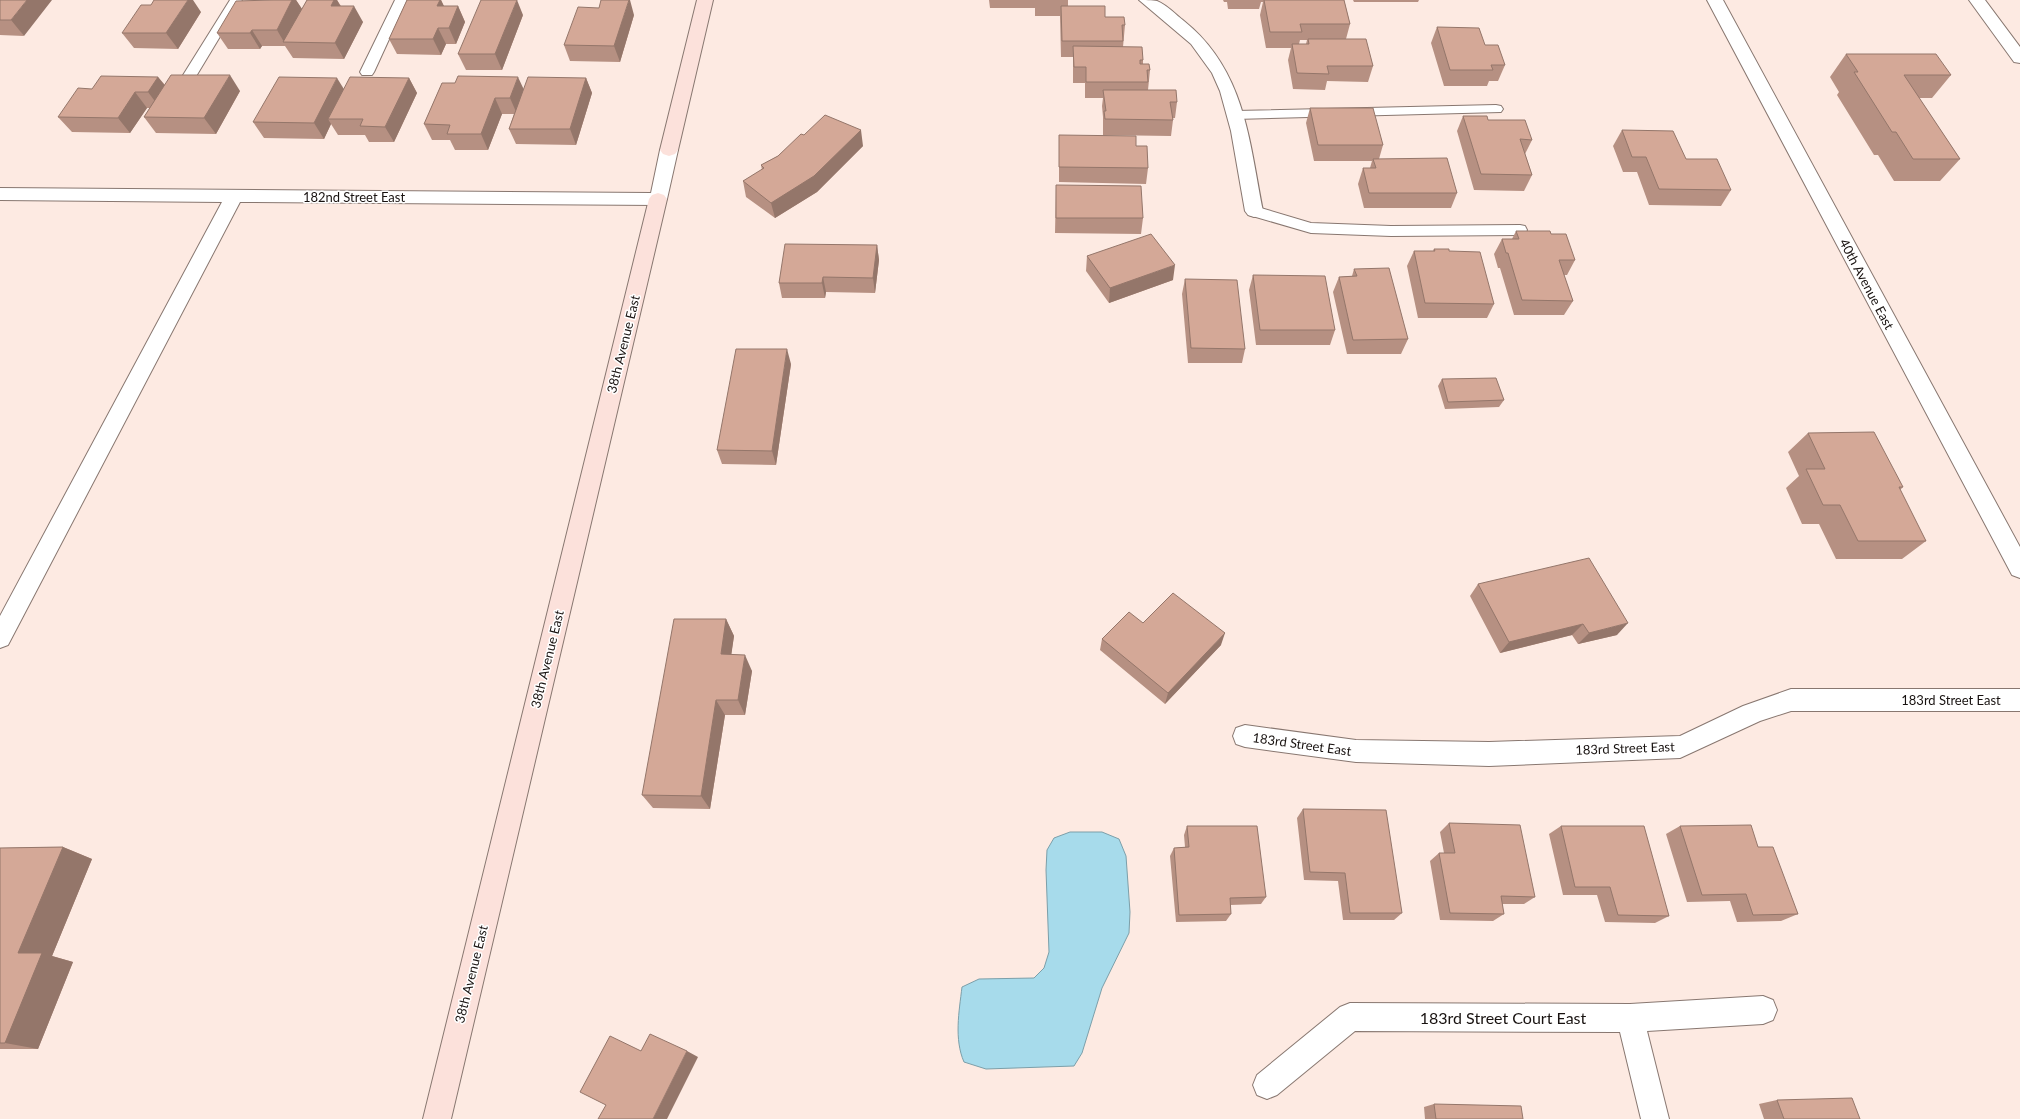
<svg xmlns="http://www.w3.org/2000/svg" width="2020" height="1119" font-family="Lato,sans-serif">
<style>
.water{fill:#a7dbeb;stroke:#7c9fa9}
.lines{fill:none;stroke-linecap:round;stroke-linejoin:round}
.lane-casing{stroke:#887770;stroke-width:2}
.street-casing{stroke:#887770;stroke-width:2}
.secondary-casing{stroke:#887770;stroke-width:2}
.lane{fill:#fff;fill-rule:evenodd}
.street{fill:#fff;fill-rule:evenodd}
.secondary{fill:#fce1db;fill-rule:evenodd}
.wall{fill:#b69082;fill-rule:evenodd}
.shaded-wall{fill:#94766a}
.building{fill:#d4a897;stroke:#94766a}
.labels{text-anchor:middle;stroke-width:3;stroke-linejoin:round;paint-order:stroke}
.street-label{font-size:13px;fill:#181210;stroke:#fff}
.near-street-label{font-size:16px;fill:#181210;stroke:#fff}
</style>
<rect width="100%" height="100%" fill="#fdeae2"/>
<path class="water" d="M1070,832h32l17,7 7,17 4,56 -1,21 -27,55 -20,65 -8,13 -88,3 -22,-7c-10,-23 -5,-50 -2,-75l17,-8 55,-1 10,-10 5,-16 -3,-82 1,-20 7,-12z"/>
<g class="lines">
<defs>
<path id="lane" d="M230,0h12l-50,83h-10l-2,-3z
M395,0h12l-33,72 -2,3h-10l-2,-3z
M1496,105l5,1 2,3 -2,3 -266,7 -5,-1 -2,-3 2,-3 5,-1z
M1254,206l57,17 80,3 129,-1 5,1 2,4 -2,4 -5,1 -129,1 -80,-3 -62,-18 -2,-4 2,-4z"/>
<path id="street" d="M1139,0c5,0 14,0 18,1 10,4 19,14 27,20 61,49 65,119 79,190l-3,4 -6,2 -6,-2 -3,-4 -14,-80 -11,-40 -8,-18 -21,-29z
M1707,0h16l297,547v31l-8,-3z
M1969,0h16l35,47v16l-6,-1z
M669,144l6,2 3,4 -11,49 -3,4 -6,2 -418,-3 -232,443 -8,3v-32l222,-414 -222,-2v-12l651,5 9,-43 3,-4z
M1791,689h229v22h-229l-31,10 -80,37 -191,8 -133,-4 -111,-15 -9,-3 -3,-8 3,-8 9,-3 111,15 133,2 191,-6 63,-30z
M1763,996l10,4 4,10 -4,10 -10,4 -116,7 22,88h-28l-21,-87 -265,-1 -78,64 -10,4 -10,-4 -4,-10 4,-10 83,-68 10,-4 280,1z"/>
<path id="secondary" d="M697,0h16l-35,150 -3,4 -6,2 -6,-2 -3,-4z
M658,193l6,2 3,4 -216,920h-28l226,-920 3,-4z"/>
</defs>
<use href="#lane" class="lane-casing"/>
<use href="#street" class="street-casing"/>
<use href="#secondary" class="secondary-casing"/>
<use href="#lane" class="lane"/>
<use href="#street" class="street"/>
<use href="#secondary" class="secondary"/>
</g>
<path class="wall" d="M0,0l24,36 -24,-1z
M273,0h23l6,9 5,-9h30l4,6 22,16 -19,37 -51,-1 -8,-12h-23l-2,3h-32l-11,-16z
M407,0h34l3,6h14l7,16 -9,22h-10l-5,11 -44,-1 -8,-15z
M989,0h79v6l37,11 20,8 -2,22 20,13v4l7,6 -2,20 29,12 -2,16h-2v2l-2,16 -68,-1v-18l-1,-11 1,-8h-18v-15h-12v-26h-12l-1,-41h-25v-8h-45z
M1223,0h121l6,24 -4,15 27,27 -5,16 -41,-1 -2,9 -32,-1 -5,-29 3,-12h-25l-6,-33 3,-13h-2l-2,7h-31l-1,-7h-3zM1300,40h7l-1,4h-7z
M1353,0h66l-1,2h-64z
M201,12l-23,37 -44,-1 -12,-15z
M523,15l-21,55h-36l-8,-16z
M634,15l-14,47 -50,-1 -6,-16z
M1437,27l68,38 -7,16h-9l-2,5h-43l-13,-43z
M1846,54l105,21 -19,23h-13l41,61 -20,22h-46l-16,-26h-4l-37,-60 2,-3 -9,-15z
M158,77l7,8 75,6 -24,43 -60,-1 -12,-16 6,-9h-3l-17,25 -58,-1 -14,-15 34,-28z
M409,78l8,15 -23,49h-25l-4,-7h-27l-7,-11 -7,15 -60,-1 -11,-16 91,-33z
M586,78l6,15 -16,52 -60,-1 -7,-15 5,-15h-12l-14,36h-33l-5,-10h-18l-8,-16 18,-41 81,7z
M1310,108l73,37 -4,14 78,34 -6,15h-87l-6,-24 5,-16h7l2,-7h-58l-8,-38z
M1463,116l25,4 44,20 -7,14 7,21 -8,16 -50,-1 -17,-59z
M1622,130l64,29 45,31 -10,16 -72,-1 -12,-33h-14l-10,-26z
M804,135l59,11 -46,46 -42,26 -29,-21 -3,-16 19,-11 -1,-5 17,-9z
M1059,135l89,33 -2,16 -87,-2z
M1056,185l87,33 -2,16 -86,-1z
M1516,231l35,3 24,26 -8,15h-3l9,26 -9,14h-50l-14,-47h-2l-4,-14 8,-15h10z
M877,245l2,15 -4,33 -49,-1 -1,6h-43l-3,-15z
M1434,249l60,55 -7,14h-69l-11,-52 7,-15h19z
M1087,256l86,24 -64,23 -23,-32z
M1354,269l54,70 -7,15h-54l-14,-62 6,-15 13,-1z
M1253,275l82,55 -5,15h-74l-7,-55z
M1185,279l60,70 -3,14h-54l-6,-69z
M791,364l-15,101 -54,-1 -5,-14z
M1442,379l62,21 -5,7 -54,2 -7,-23z
M1808,433l95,54 -3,3 26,51 -24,18h-66l-17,-35h-17l-16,-36 13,-12 -11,-24z
M1478,584l139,51 -39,9 -6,-9 -72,18 -30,-57z
M726,619l8,17 -3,19 21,16 -7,44h-20l-15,94 -57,-1 -11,-13z
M1143,623l78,22 -56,59 -65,-54 2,-11z
M1303,809l99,104 -8,7h-51l-5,-39 -34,-1 -7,-62z
M1449,823l86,74 -11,7h-22l2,10 -11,7 -53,-1 -10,-59 9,-8h5l-4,-21z
M1187,826l79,71 -5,7 -31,1 1,9 -5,7 -50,1 -6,-66 4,-8 11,-1 -1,-12z
M1561,826l108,90 -14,7 -50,-1 -8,-27h-34l-14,-61z
M1680,826l78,21 40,67 -17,7 -44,1 -7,-21 -43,1 -21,-68z
M63,847l29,12 -40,97 21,6 -35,87h-38v-201z
M1777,1100l83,19h-96l-5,-15z
M1434,1104l89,15h-98l-1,-12z"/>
<path class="shaded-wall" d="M27,0h25l-28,36 -13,-16z
M188,0h5l8,12 -23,37 -12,-16z
M292,0h4l8,12 -20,30 -7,-12z
M334,0h3l7,13 -13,-7z
M440,0h1l7,15 -11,-9z
M517,0l6,15 -21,55 -7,-16z
M629,0h1l4,15 -14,47 -6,-16z
M354,6l9,16 -19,37 -9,-16z
M458,6l7,16 -9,22 -7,-16z
M438,28l8,16 -5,11 -8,-16z
M252,30l10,16 -2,3 -10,-16z
M230,75l10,16 -24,43 -12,-16z
M158,77l12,15 -10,16 -12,-16z
M518,77l7,15 -8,22 -7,-16z
M337,78l10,16 -19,25 3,5 -7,15 -10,-16z
M409,78l8,15 -23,49 -9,-15z
M586,78l6,15 -16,52 -6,-16z
M135,92l12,16 -17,25 -12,-15z
M495,98l7,16 -14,36 -7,-16z
M861,130l2,16 -46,46 -42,26 -4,-15z
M877,245l2,15 -4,33 -2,-15z
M1175,265l-2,15 -64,23 1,-15z
M823,277l3,15 -1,6 -3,-15z
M787,349l4,15 -15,101 -4,-14z
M726,619l8,17 -5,35 -8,-17z
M1628,623l-11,12 -39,9 11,-11z
M1583,624l-11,11 -72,18 9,-11z
M1225,633l-4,12 -56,59 3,-11z
M745,655l7,16 -7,44 -7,-15z
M716,700l9,15 -15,94 -9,-13z
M63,847l29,12 -40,97 21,6 -35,87 -33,-6 13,-90z
M687,1051l11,6 -31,62h-14z"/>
<path class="building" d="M0,0h27l-16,20h-11z
M154,0h34l-22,33h-44l19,-28h10z
M273,0h19l-15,30h-25l-2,3h-33l19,-32z
M307,0h27l-3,6h23l-19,37 -52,-1z
M407,0h33l-3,6h21l-9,22h-11l-5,11h-44z
M481,0h36l-22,54h-37z
M601,0h28l-15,46 -50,-1 14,-38 21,1z
M1264,0h80l6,24h-50l2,8h-32z
M1061,6h44v11h19l1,8h-3l1,16h-61z
M1437,27l42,1 6,17h13l7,20h-14l2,5h-43z
M1308,39h58l7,27h-46l2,8 -32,-1 -5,-29h17z
M1073,46l69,1 1,13h-3v4h9l1,6h-3l1,12h-62v-15h-12z
M1846,54h90l15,21h-47l56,84h-47l-17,-27h-4l-38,-60h4z
M171,75h59l-26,43 -60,-1z
M101,76l57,1 -10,15h-13l-17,26 -60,-1 20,-29 14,1z
M458,76l60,1 -8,21h-15l-14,36h-34l3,-9 -26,-1 18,-41h13z
M279,77l58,1 -23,45 -61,-1z
M350,77l59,1 -24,49 -25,-1 3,-7h-35z
M528,77l58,1 -16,51h-61z
M1103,90h73l1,12h-7l3,18 -68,-1 -1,-8h2z
M1310,108h63l10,37h-65z
M825,115l36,15 -47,46 -43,27 -28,-22 21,-13 -3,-3 17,-9 23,-22 3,1z
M1463,116h24l1,4h37l7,20 -12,-1 12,36 -51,-1z
M1622,130l51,1 13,28h31l14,31 -72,-1 -13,-32h-14z
M1059,135l77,1v10h11l1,22 -89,-1z
M1447,158l10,35h-88l-6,-25h13l-3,-9z
M1056,185l85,1 2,32h-87z
M1516,231h34l1,3h15l9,26h-16l14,41 -51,-1 -14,-47h-2l-4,-14h17z
M1151,234l24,31 -65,23 -23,-32z
M785,244l92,1 -4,33 -50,-1 -1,6h-43z
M1434,249h15v2l31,1 14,52 -69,-1 -11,-52h21z
M1389,268l19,71 -55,1 -14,-63 18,-1 -3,-7z
M1253,275l72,1 10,54h-75z
M1185,279l52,1 8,69 -54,-1z
M736,349h51l-15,102 -55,-1z
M1496,378l8,22 -56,2 -6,-23z
M1874,432l29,55h-4l27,54h-68l-18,-36h-17l-17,-36h19l-17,-36z
M1589,558l39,65 -39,10 -6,-9 -74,18 -31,-58z
M1173,593l52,40 -57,60 -66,-54 27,-27 14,11z
M674,619h52l-5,35 24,1 -7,45h-22l-15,96 -59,-1z
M1303,809l83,1 16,103h-52l-5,-40 -35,-1z
M1449,823l71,2 15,72 -34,-1 3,18 -54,-1 -11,-60h16z
M1751,825l7,22h15l25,67 -45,1 -7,-21 -44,1 -22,-69z
M1187,826h70l9,71 -36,1 1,16 -52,1 -5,-67 15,-1z
M1561,826h83l25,90 -51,-1 -8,-28h-35z
M63,847l-45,106h24l-37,90h-5v-195z
M650,1034l37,17 -34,68h-55l8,-14 -26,-13 30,-56 31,15z
M1852,1098l8,21h-76l-7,-19z
M1434,1104l87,2 2,13h-87z"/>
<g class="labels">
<g class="street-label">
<text x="354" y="202">182nd Street East</text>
<text transform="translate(1867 284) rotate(62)" y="5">40th Avenue East</text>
<text transform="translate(623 344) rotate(-76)" y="5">38th Avenue East</text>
<text transform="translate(547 659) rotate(-76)" y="5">38th Avenue East</text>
<text x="1951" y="705">183rd Street East</text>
<text transform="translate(1302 744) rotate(8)" y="5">183rd Street East</text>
<text transform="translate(1625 748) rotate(-2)" y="5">183rd Street East</text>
<text transform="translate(471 974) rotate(-76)" y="5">38th Avenue East</text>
</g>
<g class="near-street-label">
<text x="1503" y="1024">183rd Street Court East</text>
</g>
</g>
</svg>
